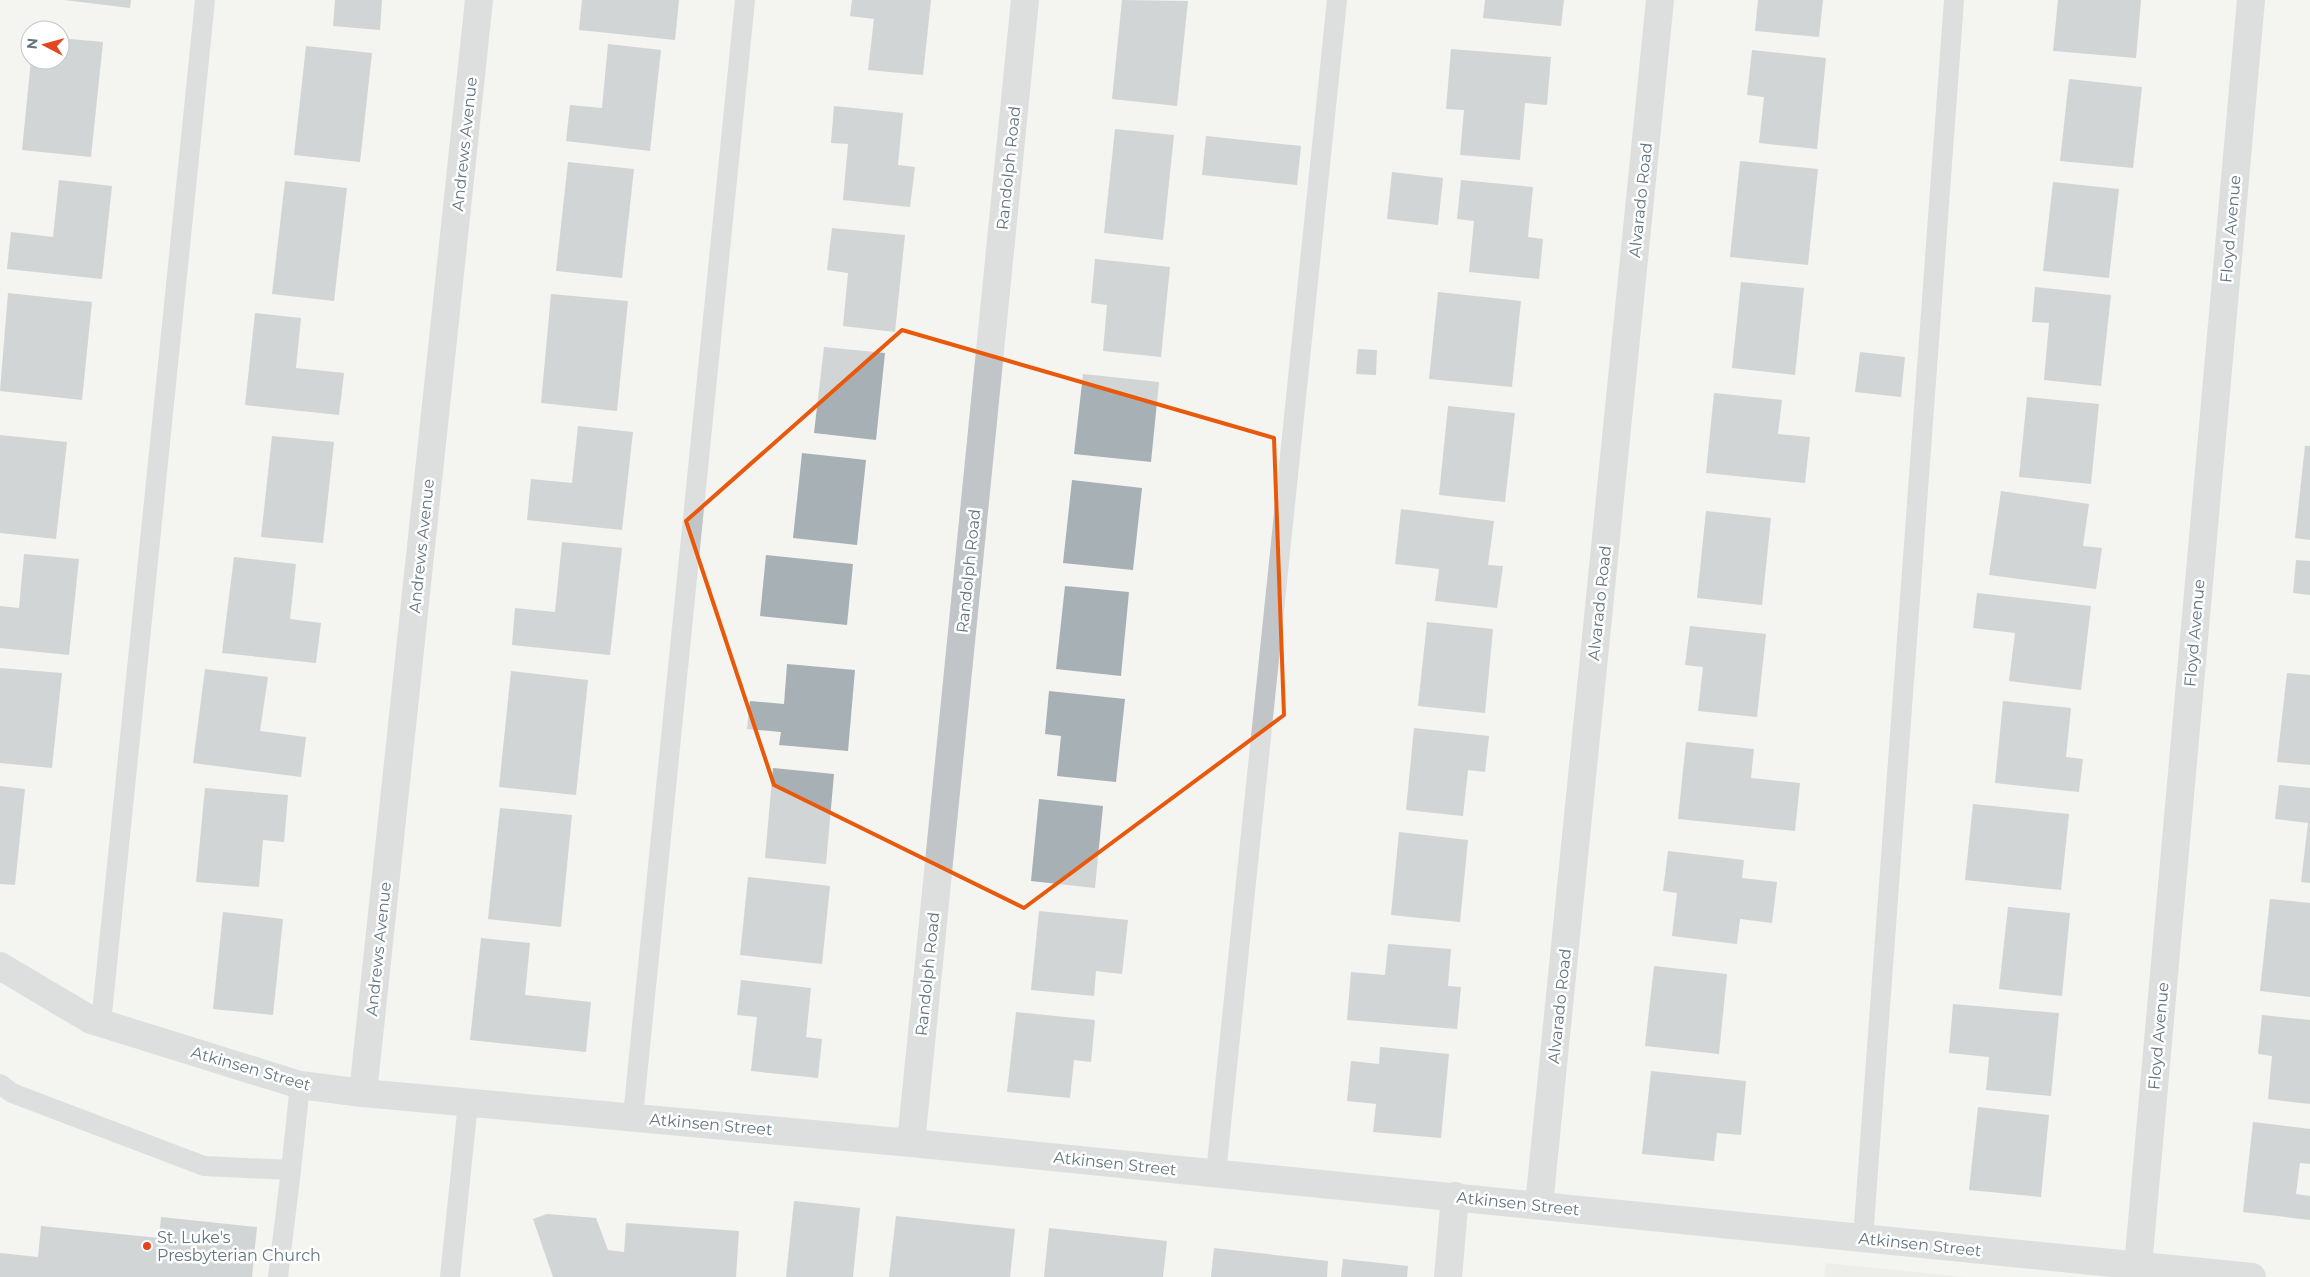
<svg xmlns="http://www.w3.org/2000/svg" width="2310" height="1277" font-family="Montserrat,sans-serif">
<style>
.built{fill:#e5e5e3}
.building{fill:#a7b0b5}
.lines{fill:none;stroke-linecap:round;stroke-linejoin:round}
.service{stroke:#c1c5c8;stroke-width:20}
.minor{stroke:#c1c5c8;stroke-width:28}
.tertiary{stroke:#c1c5c8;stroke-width:28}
.marked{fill:none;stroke:#e8590c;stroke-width:4;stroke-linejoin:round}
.poi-dot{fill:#e44620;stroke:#fff;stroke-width:2}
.labels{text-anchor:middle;stroke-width:5;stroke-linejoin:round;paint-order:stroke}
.street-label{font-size:16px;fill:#637581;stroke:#fff}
.poi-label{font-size:16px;fill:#637581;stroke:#fff;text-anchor:start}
</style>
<rect width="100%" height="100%" fill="#f4f4f0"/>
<path class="built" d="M1826,1263l140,14h-142z"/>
<path class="building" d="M64,0h67l-1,8z
M335,0h47l-2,30 -47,-4z
M582,0h97l-4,40 -96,-10z
M852,0h79l-8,75 -55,-5 6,-51 -24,-3z
M1122,0l66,1 -11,105 -65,-7z
M1485,0h79l-3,26 -78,-8z
M1758,0h65l-4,37 -64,-6z
M2058,0h83l-5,58 -83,-7z
M60,38l43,4 -12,115 -69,-7 9,-90h29z
M608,44l53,6 -11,101 -84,-10 4,-36 32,3z
M306,46l66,7 -12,109 -66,-7z
M1451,49l100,8 -4,48 -22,-2 -5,57 -60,-5 4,-45 -18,-1z
M1752,50l74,8 -9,91 -58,-6 5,-46 -17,-2z
M2069,79l73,8 -9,81 -73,-7z
M834,106l69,7 -5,52 17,2 -5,40 -67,-7 5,-56 -17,-1z
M1115,129l59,6 -11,105 -59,-7z
M1206,136l95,10 -4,39 -95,-10z
M1740,161l78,8 -10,96 -78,-8z
M568,162l66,7 -12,109 -66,-7z
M1392,172l51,6 -5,47 -51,-6z
M59,180l53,6 -10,93 -95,-10 4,-37 42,5z
M1461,180l72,7 -5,50 15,2 -4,40 -70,-7 5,-51 -17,-2z
M285,181l62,7 -13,113 -62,-7z
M2053,182l66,7 -10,89 -66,-7z
M832,228l73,7 -10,97 -52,-6 5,-53 -21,-3z
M1095,259l75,8 -9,90 -58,-6 4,-46 -16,-2z
M1741,282l63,6 -9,87 -63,-7z
M2035,287l76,8 -10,91 -57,-6 5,-57 -17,-1z
M1438,292l83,9 -9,86 -83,-8z
M8,293l84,9 -10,98 -82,-9z
M551,294l77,7 -11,110 -76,-8z
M255,313l46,5 -5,50 48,5 -5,42 -94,-10z
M824,347l61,6 -9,87 -62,-7z
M1358,349l19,1 -1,25 -20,-1z
M1860,352l45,5 -4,40 -46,-5z
M1083,374l76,8 -8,80 -77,-8z
M1714,393l68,7 -4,34 32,3 -5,46 -99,-10z
M2027,397l72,7 -8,80 -72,-7z
M1448,406l67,7 -10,89 -66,-7z
M578,426l55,6 -11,98 -95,-10 4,-41 41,4z
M0,435l67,7 -11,97 -56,-6z
M272,436l62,6 -11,101 -62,-6z
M2305,446h5v94l-15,-2z
M802,453l64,7 -9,85 -64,-7z
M1072,480l70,8 -9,82 -70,-7z
M2001,491l88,13 -6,42 19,2 -6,41 -107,-14z
M1401,509l93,12 -6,44 15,1 -6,42 -62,-7 4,-32 -44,-5z
M1706,511l65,7 -9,87 -65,-7z
M562,542l60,6 -12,107 -98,-10 3,-37 40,4z
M24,554l55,5 -10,96 -69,-7v-42l19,2z
M766,555l87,9 -6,61 -87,-9z
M234,557l62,7 -6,55 31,4 -5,40 -94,-10z
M2296,560l14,1v34l-17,-2z
M1065,586l64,6 -8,84 -65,-7z
M1977,593l114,13 -10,84 -72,-9 6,-48 -42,-5z
M1427,622l66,7 -8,84 -67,-7z
M1690,626l76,8 -9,83 -59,-6 5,-44 -18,-2z
M787,664l68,6 -7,81 -69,-6 2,-13 -34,-3 3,-28 34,3z
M0,668l62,5 -10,95 -52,-5z
M205,669l63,8 -8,54 46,6 -5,40 -108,-14z
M511,671l77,9 -12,115 -77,-8z
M2287,673l23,2v90l-33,-3z
M1049,691l76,8 -9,83 -59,-6 4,-40 -16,-2z
M2003,701l68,7 -5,49 17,2 -4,33 -84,-9z
M1414,728l75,8 -4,36 -17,-2 -5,46 -57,-6z
M1686,742l68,7 -3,29 49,5 -5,48 -117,-12z
M773,768l61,6 -8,90 -61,-6z
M2279,785l31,3v95l-9,-1 7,-59 -33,-4z
M0,786l25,3 -10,96 -15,-1z
M205,788l83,7 -4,47 -21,-2 -4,47 -63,-5z
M1039,799l64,7 -8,82 -64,-7z
M1973,804l96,10 -8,76 -96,-10z
M500,808l72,7 -11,112 -73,-8z
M1399,832l69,8 -8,82 -69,-7z
M1668,851l76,9 -2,18 35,4 -5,41 -32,-4 -3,25 -65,-8 5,-43 -14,-2z
M748,877l82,9 -8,78 -82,-9z
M2270,899l40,4v94l-50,-6z
M2008,907l62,6 -8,83 -63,-7z
M1039,911l89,9 -6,54 -26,-3 -2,25 -63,-6z
M223,912l60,7 -10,96 -60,-6z
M481,938l49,5 -5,52 66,7 -5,50 -116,-12z
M1388,944l63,5 -3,37 13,1 -4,42 -110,-9 4,-48 34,3z
M1654,966l73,8 -8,80 -74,-8z
M741,980l70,8 -5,49 16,2 -4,39 -67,-7 6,-54 -20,-2z
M1953,1004l106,9 -8,83 -65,-6 3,-33 -40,-4z
M1016,1012l79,8 -4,42 -17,-2 -4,38 -63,-6z
M2262,1015l48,5v84l-42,-5 4,-43 -14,-2z
M1380,1047l69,7 -8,84 -68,-6 3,-28 -29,-3 4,-40 28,3z
M1651,1071l95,10 -5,54 -24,-2 -3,28 -72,-7z
M1978,1107l71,8 -8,82 -72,-7z
M2253,1122l57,7v35l-10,-1 -4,31 14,2v24l-67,-8z
M794,1201l66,7 -7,69h-67z
M547,1214l49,4 12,32 16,2 2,-29 113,8 -3,46h-183l-20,-58z
M896,1216l119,13 -5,48h-121z
M161,1217l96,10 -5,50h-252v-24l38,4 3,-31 118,12z
M1049,1228l118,13 -4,36h-119z
M1214,1248l114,13 -1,16h-116z
M1343,1259l65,7 -1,11h-66z"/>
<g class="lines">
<path class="service" d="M101,1023l104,-1023
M0,1084l12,9 192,73 87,4 -13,107
M633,1116l112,-1116
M291,1170l9,-85
M1216,1173l121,-1173
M1863,1238l91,-1238
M450,1277l18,-174"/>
<path class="minor" d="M363,1093l116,-1093
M911,1143l114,-1143
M2138,1266l113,-1266
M1448,1277l7,-81"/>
<path class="tertiary" d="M0,966l91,54 209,65 63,8 548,50 1341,134
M1539,1205l121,-1205"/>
</g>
<path d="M0 0H2310V1277H0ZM902,330l372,108 10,277 -260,193 -250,-123 -88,-264z" fill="#f4f4f0" fill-opacity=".55" fill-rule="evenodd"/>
<path class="marked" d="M902,330l372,108 10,277 -260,193 -250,-123 -88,-264z"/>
<circle class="poi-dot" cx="147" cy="1246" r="5"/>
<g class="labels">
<g class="street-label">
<text transform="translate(464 144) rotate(-84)" y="6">Andrews Avenue</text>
<text transform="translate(1008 168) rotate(-84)" y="6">Randolph Road</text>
<text transform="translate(1640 200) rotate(-84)" y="6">Alvarado Road</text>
<text transform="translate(2230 229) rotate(-85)" y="6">Floyd Avenue</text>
<text transform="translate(421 546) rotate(-84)" y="6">Andrews Avenue</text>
<text transform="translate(968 571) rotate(-84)" y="6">Randolph Road</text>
<text transform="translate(1599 603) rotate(-84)" y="6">Alvarado Road</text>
<text transform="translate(2194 633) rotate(-85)" y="6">Floyd Avenue</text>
<text transform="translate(378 949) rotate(-84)" y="6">Andrews Avenue</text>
<text transform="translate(927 974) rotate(-84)" y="6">Randolph Road</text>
<text transform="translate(1559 1006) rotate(-84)" y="6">Alvarado Road</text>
<text transform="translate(2158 1036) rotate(-85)" y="6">Floyd Avenue</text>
<text transform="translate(251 1068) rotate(16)" y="6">Atkinsen Street</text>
<text transform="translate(711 1124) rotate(5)" y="6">Atkinsen Street</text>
<text transform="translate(1115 1163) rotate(6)" y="6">Atkinsen Street</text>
<text transform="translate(1518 1203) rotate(6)" y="6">Atkinsen Street</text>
<text transform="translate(1920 1244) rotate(6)" y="6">Atkinsen Street</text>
</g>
<g class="poi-label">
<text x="157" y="1243">St. Luke's<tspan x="157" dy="18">Presbyterian Church</tspan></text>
</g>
</g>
<g transform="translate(45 45) rotate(276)"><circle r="24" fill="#ffffff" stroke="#c1c8cd"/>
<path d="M0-4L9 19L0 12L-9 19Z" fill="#e44620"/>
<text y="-8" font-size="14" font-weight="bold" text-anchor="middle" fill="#637581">N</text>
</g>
</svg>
